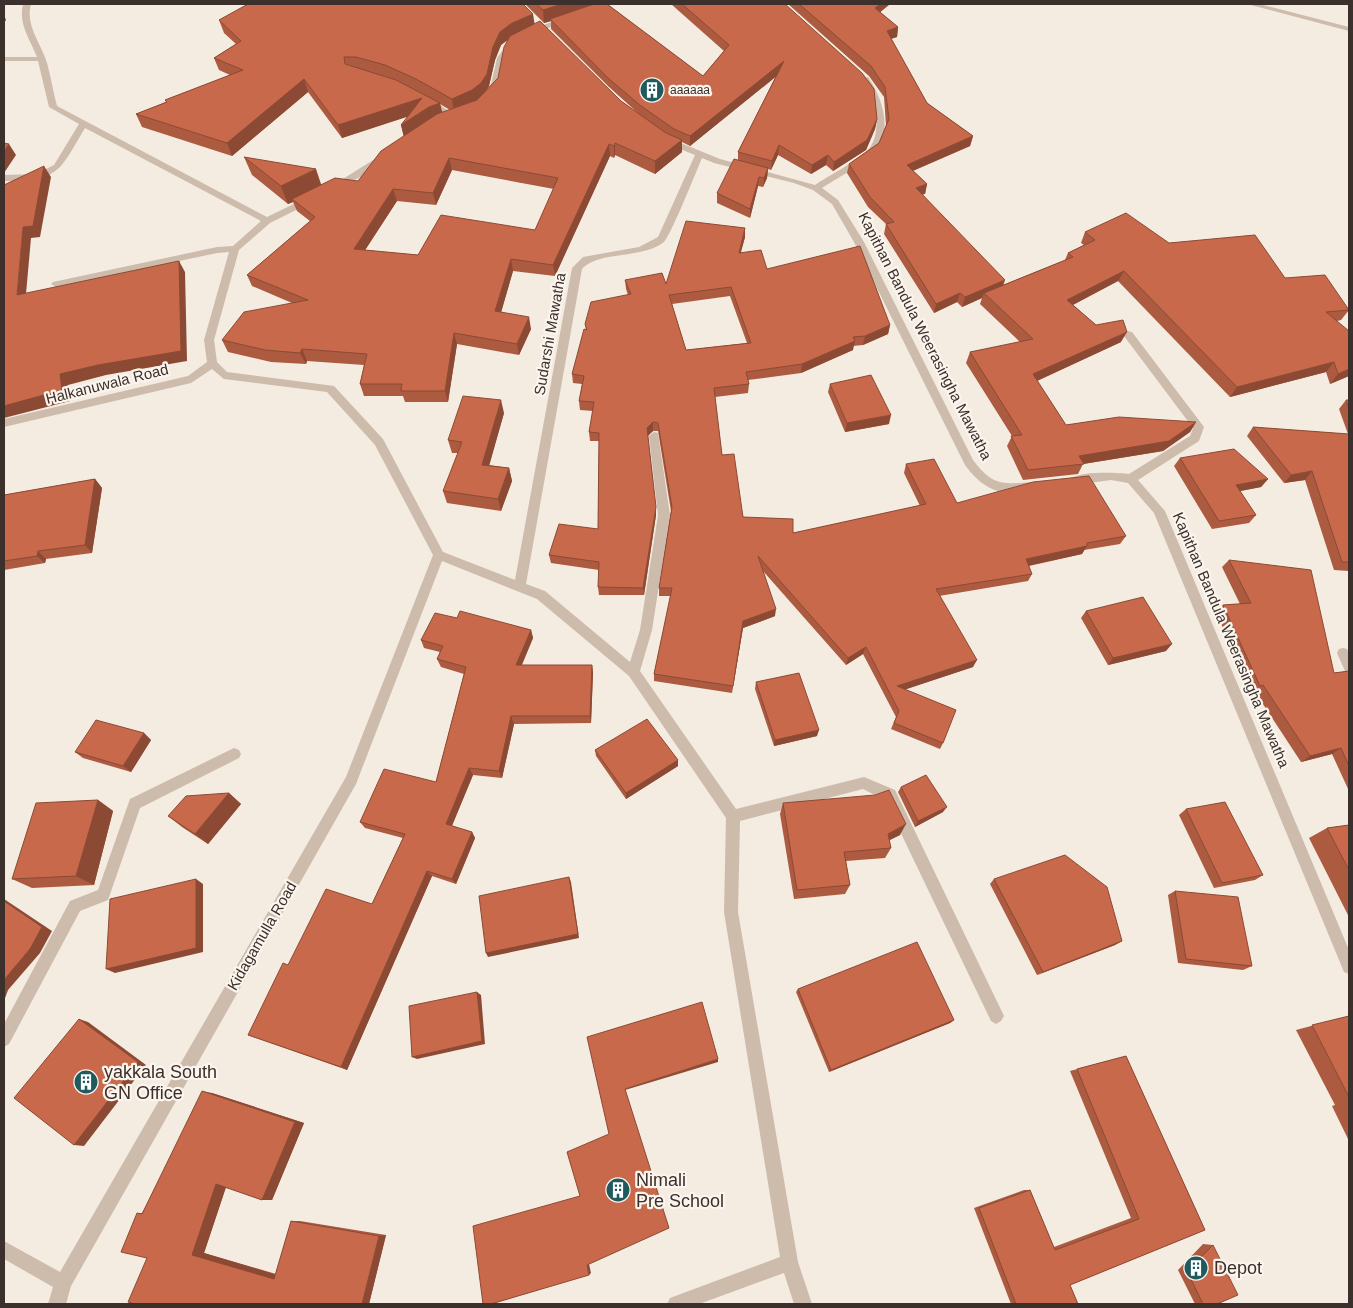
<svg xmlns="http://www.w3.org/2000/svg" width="1353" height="1308" font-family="Arial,sans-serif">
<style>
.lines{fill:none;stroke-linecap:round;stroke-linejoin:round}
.minor{fill:#cdbbac;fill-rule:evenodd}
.wall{fill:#ac5a40;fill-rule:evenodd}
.shaded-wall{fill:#8c4a34}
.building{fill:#c8694b;stroke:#8c4a34;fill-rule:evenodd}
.labels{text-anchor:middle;stroke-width:4.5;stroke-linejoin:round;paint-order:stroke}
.far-poi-label{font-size:12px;fill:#3b302b;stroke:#fbf5ee;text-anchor:start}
.street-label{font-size:15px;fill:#3b302b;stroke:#fbf5ee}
.near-poi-label{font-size:18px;fill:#3b302b;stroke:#fbf5ee;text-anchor:start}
</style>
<rect width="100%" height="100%" fill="#f4ebe1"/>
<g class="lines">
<path class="minor" d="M23,4h8c-6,22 10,39 16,59 4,14 6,29 10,43l210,111 39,-19h6v4l-42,21 -31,27 -25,90 3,22 10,10 107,14 49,53 60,113 72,28 57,-312 11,-11 56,-10 19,-10 37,-82 -30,-12v-4h6l49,20 95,26c13,-9 42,-24 52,-34 18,-19 7,-54 -6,-72l7,-2c14,20 26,55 6,77 -9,9 -40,26 -52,34l16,12 26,42 109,218c18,24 28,25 57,22l4,1 2,3 -2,3c-30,10 -51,1 -69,-24l-111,-223 -22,-38 -19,-14 -19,-7 -80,-20 -12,-5c-5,12 -32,79 -38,84 -24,18 -64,8 -82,27l-56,315 19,7 85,71 10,-32 18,-115 -9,-79 5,-4 4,1 12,82 -18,115 -12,41 96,138 128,-32 31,13 109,226 -3,5 -5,3 -5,-3 -106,-221 -22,-11 -123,32 -2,91 60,350 14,42h-18l-10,-31 -85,31h-32l3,-6 110,-41 -56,-345 2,-94 -97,-142 -92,-77 -95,-38 -86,223 -285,502 -5,18h-18l5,-17 -49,-28v-18l56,31 286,-495 87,-222 -58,-110 -48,-53 -103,-13 -12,-10 -21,14 -187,44v-8l184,-43 19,-14 -3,-22 25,-88 -12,1 -161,34 -5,-3 2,-2 164,-35 16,-1 28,-25 -176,-93c-27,45 -25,52 -81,53v-6l32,-1 18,-9 25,-41 -30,-17 -11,-46h-34v-4h33c-7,-18 -19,-33 -14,-53z
M1247,4h12l90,23v4z
M564,17l7,2 -38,15 -7,-2z
M510,40l7,2 -12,16 -7,32 -4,5h-6l-1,-2 3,-4 7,-31z
M423,97h6l28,20 -7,2 -27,-18z
M378,157l7,2 -21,16 -27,14 -7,-2z
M1128,331l4,1 72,95 -5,14 -61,39 27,31 184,439v24l-5,-2 -190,-459 -26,-30 -17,-3 -36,5 -6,-4c8,-11 48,-8 60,-7l61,-38 3,-8 -69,-92 -1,-2z
M1343,648l4,1 2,4v19l-4,-1 -8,-18 2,-4z
M234,748l5,2 2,4 -2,4 -99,50 -32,92 -28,11 -71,133 -5,3v-23l66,-123 28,-11 32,-91z"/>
</g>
<path class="wall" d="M525,4h82l96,72 21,-25 -53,-47h114l92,115 -2,10 -9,21 -33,21 -7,-6 -15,9 -33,-19 -7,15 -3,-1 -1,9 -4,9 -5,-1 -8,32 -33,-15v-10l21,-33v-8l38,-76 -86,70 -8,-4v10l-27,22 -40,-19 -1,3 -4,-2 -55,120 -42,-5 -12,41 30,17 -12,26 -62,-11 -9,58h-43l-2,-6h-39l-4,-12 4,-19 -57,-4 -1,3 -35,-2 -43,-10 -6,-12 70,-37 -40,-17 -5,-11 63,-54 -13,-10 -4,-9 -5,2 -36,-29 -8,-18 77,28 37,-4 46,-45 -3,-11 7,-9 -66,22 -34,-46 -76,64 -90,-29 -6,-13 30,-12 -1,-2 65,-25 -11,-5 -5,-12 22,-14 -12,-11 -5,-13 315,4 87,77 18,13 -30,-27 -58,-58v-8l-7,2zM508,40l-10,38 -11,11 2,-3 6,-26 6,-15zM440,104l10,6 -8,3zM452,170l102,19 -19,41 -117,25 -53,-5 32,-49 39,4z
M788,4h102l-10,8 18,15 -1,10 -6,2 36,64 46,33 -3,10 -57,25 14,13 -2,10h-3l81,91 62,-25 3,-7 16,-8 -3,-2 4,-11 84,11 116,35 64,32 -8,10 -4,1 12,55 -19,8 -4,-12 -96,25 -112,-116 -45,24 23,20 25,17 -84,39 29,44 130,-3 -6,10 -27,19 -80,13 -5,10 -55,6 -16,-34 5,-10 -46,-73 4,-11 50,-10 -40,-38 2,-6 -20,9 -5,-5 -23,11 -50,-79 2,-10 -18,-17 -21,-34 2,-9 30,-21 7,-18 -2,-28 -15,-21z
M745,228v9l-4,15 26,17 123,56 -2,9 -25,11 -10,1v4l-52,23 -53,7 1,4 -1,9 -33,4 7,58 21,62 50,16 127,-27 -16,-33 2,-9 51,39 169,33 -6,8 -36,6 -2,4 -53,12 3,8 -4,7 -89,15 34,71 -68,22 38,54 -3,6 -49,-20 5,-12 -33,-63 -17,11 -83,-94 12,45 -32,12 -11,65 -78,-12v-7l17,-78h-12v-8l12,-77 -13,-80h-5l-5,5 8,79 -12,80h-45l-1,-8 1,-17 -48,-7 -2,-8 49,-26 1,-88h-9l-1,-9 4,-21 -13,-1 -1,-9 3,-17 -9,-1 -1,-9 14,-44 -1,-6 43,-29 -2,-6 -1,-9 41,4zM730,296l17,47 -61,7 -14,-46z
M830,384l59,40 -44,8 -17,-40z
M1346,400l3,9v162l-15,-1 -29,-90 -21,3 -37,-47 6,-9 95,7 -9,-25z
M504,413l-15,52 20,3 3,13 -11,30 -54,-8 -4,-12 15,-38h-6l-4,-13z
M1180,458l88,21 -7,8 -21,4 16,24 -7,8 -37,6 -38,-63z
M95,479l7,9 -10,65 -46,6 -1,4 -41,7v-75z
M1229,560l105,113 15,-2v120l-17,-37 -31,8 -46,-70h-2l-37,-79 7,-8 17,-1 -18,-37z
M1086,611l80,40 -58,14 -27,-47z
M457,618l74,12 2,8 -11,27h70l1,8 -2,50 -77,1 -12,54 -29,-3 -21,51 20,6 3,6 -19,46 -24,-8 -85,194 -99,-35 40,-70 84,-61 31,-66 -38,-10 -5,-6 76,-40 28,-108 -23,-7 -4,-8 3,-7 -16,-4 -3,-8z
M756,682l61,54 -43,10 -19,-57z
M144,733l7,7 -20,32 -48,-14 -8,-6z
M595,750l83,10v6l-52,33 -30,-43z
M901,787l42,25 -28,15 -17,-35z
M229,793l12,11 -33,40 -26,-17 -14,-11z
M98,800l15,11 -19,74 -62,3 -20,-9z
M783,803l117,32 -11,5 2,8 -6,10 -39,3 4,24 -5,9 -51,5 -14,-85z
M1186,809l77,66 -8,5 -41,8 -35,-73z
M1349,825v92l-40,-79 18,-10z
M994,879l128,62 -7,4 -78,30 -47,-91z
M1175,891l77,75 -9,4 -65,-7 -10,-68z
M798,989l156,31 -4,3 -121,49 -33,-80z
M1349,1016v125l-17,-35 3,-1 -39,-75z
M1126,1056l79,174 -135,55 8,19h-67l-37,-96 50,-18h6l24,57 77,-29 -61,-147z
M212,1093l92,30 -32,77h-10l-36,-13 -22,66 72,21 15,-53h9l86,14 -17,69 -222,-46 -10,-45h5z
M1203,1244l10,1 4,59h-22l-17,-34z"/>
<path class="shaded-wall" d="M562,4h34l-46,15 1,2 -7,2 -1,-13z
M881,4h9l-17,14 2,-10z
M533,14l2,12 -22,9 -12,10 -6,15 -6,26 -5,9 -10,7 -20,10 -2,-13 41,-52 7,-15 12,-9z
M4,15l2,5 -2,3z
M898,27l-1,10 -11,3 1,-9z
M784,61l-1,10 -93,75v-10z
M304,79l4,13 -76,64 -5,-13z
M422,98l7,9 11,-4 3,13 -39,22 -3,-13 21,-13 -80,26 -4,-13z
M877,119l-2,10 -9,21 -33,21 1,-9z
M973,136l-3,10 -65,28 2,-9z
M682,140v12l-27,22v-13z
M615,143v12l-1,3v-12z
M9,144l7,11 -12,18v-22z
M609,144l1,12 -55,120 -2,-11z
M779,145l-1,10 -7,15 1,-9z
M828,155l-2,10 -15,9 1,-9z
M449,158l3,12 -16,35 -3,-12z
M44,166l7,11 -11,60 -9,1 -6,67 -8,-10 6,-68z
M768,168l-1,10 -4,9 1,-9z
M316,169l6,18 -30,12 1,3 -5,2 -7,-18z
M759,177l-1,9 -8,32v-9z
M927,184l-2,10 -11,3 2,-9z
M393,189l4,12 -39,60 -4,-12z
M745,228v9l-7,25 1,-9z
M511,259l2,12 -15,52 -3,-12z
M179,261l6,11 2,89 -81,14 -38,10 2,16 -66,17v-12l56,-32z
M1124,271l-6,10 -55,29 4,-10z
M1005,280l-3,9 -18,4 -2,5 -20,9 3,-10z
M960,293l-3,9 -23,11 2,-9z
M529,317l2,12 -12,26 -2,-11z
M890,325l-2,9 -25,11 2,-9z
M1127,332l-6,10 -93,43 5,-11z
M454,333l3,11 -9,58 -3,-11z
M855,341l-2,9 -52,23 1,-9z
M302,349l5,12 -1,3 -6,-11z
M1334,362l-8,10 -96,25 7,-10z
M1349,369v7l-19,8 8,-10z
M501,400l3,13 -18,64 -4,-12z
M891,415l-2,9 -44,8 2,-9z
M653,422v9l-6,5v-8z
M1196,422l-6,10 -27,19 -80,13 -4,-8z
M509,468l3,13 -11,30 -3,-12z
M1312,471l-7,9 -21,3 7,-8z
M95,479l7,9 -10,65 -7,-8z
M1268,479l-7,8 -31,6 6,-8z
M656,507v8l-12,80 -1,-7z
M1087,546l-5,8 -60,13 4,-8z
M38,551l8,8 -1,4 -8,-7z
M776,609l-1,7 -32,12 -11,65 11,-72z
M531,630l2,8 -15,35 -2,-8z
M1172,644l-6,7 -58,14 5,-7z
M866,647l-3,7 -17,11 2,-7z
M977,660l-4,7 -78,26 2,-7z
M592,665l1,8 -2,50 -1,-7z
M511,716l3,8 -12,54 -3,-7z
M819,730l-2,6 -43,10 1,-6z
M144,733l7,7 -20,32 -8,-6z
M1341,748l-9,6 -31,8 9,-6z
M678,760v6l-52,33v-6z
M469,768l4,7 -23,55 -4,-6z
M229,793l12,11 -33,40 -13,-10z
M98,800l15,11 -19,74 -18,-9z
M947,807l-4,5 -28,15 3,-6z
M906,824l-6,11 -18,9 6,-10z
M472,832l3,6 -19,46 -4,-5z
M427,871l5,5 -85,194 -6,-3z
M569,877l2,5 8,56 -91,19 -2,-4z
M196,879l7,5v68l-88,21 -9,-4z
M4,899l48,32 -12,22 -32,37 -4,11z
M1122,941l-7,4 -78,30 6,-3z
M477,992l4,3 4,49 -68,15 -5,-2z
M79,1019l9,3 58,43 -62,81 -10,-1z
M954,1020l-4,3 -121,49 2,-2z
M718,1059v3l-93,28v-1z
M202,1091l10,2 92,30 -32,77h-10z
M216,1184h11l-23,69 80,24 -10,2 -82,-24z
M386,1235l-17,69h-7l17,-68z
M589,1264l2,9 -2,2 -2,-10z"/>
<path class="building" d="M248,4h275l10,10 -21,9 -12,9 -7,15 -6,27 -6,9 -9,7 -20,9 -36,-20 -31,-14 -29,-8h-12l1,7 51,16 44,23 -11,4 -28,18 21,-27 -84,27 -34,-46 -77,64 -91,-29 31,-12 -2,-2 78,-30 -29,-12 27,-17 -22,-21z
M536,4h26l-19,6z
M594,4h13l96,72 26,-31 -47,-41h103l77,69 12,16 3,30 -10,21 -33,22 -6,-7 -16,10 -33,-20 -7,16 -34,-9 46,-91 -94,75 -16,-7 -33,-23 -33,-28 -58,-59z
M799,4h82l-6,4 23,19 -11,4 40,72 46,33 -66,29 20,19 -11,4 89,92 -40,17 -5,-4 -24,11 -50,-80 8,-2 -24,-25 -21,-33 30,-21 10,-24 -4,-32 -14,-21z
M540,21l81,80 45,32 16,7 -27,21 -40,-18 -1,3 -5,-2 -56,121 -42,-6 -16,52 34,6 -12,27 -63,-11 -9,58h-44l1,-7h-42l7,-30 -65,-5 -2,4 -35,-3 -43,-10 22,-28 64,-12 -61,-25 68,-58 -23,-18 43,-21 23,3 23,-30 56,-37 40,-14 21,-22 6,-31 6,-11zM449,158l109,20 -23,52 -94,-15 -23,40 -64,-6 39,-60 40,4z
M4,143l5,1 -5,7z
M244,157l72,12 -35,17z
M734,159l34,9 -4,10 -5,-1 -9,32 -33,-16z
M44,166l-11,60 -10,1 -6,68 162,-34 2,90 -83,14 -38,9 2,16 -58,16v-221z
M1126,213l43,30 86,-8 30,43 40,-3 24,35 -23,2 23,19v38l-11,5 -4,-12 -97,25 -113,-116 -57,29 29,25 27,-5 4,12 -94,42 33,51 53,-8 77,5 -27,19 -90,15 5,8 -56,6 -17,-34 11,-1 -52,-83 63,-13 -49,-46 89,-36 -5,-4 27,-13 -10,-8z
M686,221l59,7 -6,25 22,-3 6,19 93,-23 30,79 -25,11 -12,1 2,4 -53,23 -56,8 3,12 -35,4 8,67 12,-1 9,63 50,2v14l133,-29 -20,-40 28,-5 23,44 76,-21 56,-6 37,60 -39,7v3l-61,13 6,15 -96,15 41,71 -80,26 59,24 -13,33 -49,-20 5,-12 -33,-64 -18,11 -90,-102 18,53 -33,12 -10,65 -79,-12 18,-86h-13l13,-81 -14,-84 -5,-1 -6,6 9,79 -13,81 -45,-1 1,-25 -50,-7 10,-31 39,5 1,-96 -10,-1 5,-30 -15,-1 5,-25 -12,-2 12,-45 3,1 -2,-6 6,-22 40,-8 -6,-14 37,-7 4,11zM731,287l20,56 -65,7 -17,-55z
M871,375l20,40 -44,8 -17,-39z
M463,396l38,4 -19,65 27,3 -11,31 -55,-8 19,-49 -14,-2z
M1346,400h3v9z
M1253,427l96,7v128h-7l-30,-91 -21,4z
M1234,449l34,30 -32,6 20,30 -37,6 -39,-63z
M95,479l-10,66 -47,6 -1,5 -33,5v-66z
M1229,560l82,10 23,103 15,-2v95l-8,-18 -31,8 -47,-71 -3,1 -37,-81 28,-2z
M1143,597l29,47 -59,14 -27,-47z
M460,611l71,19 -15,35h76l-2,51h-79l-12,55 -30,-3 -23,56 26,8 -20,47 -25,-8 -86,196 -93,-32 35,-72 5,2 38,-76 46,15 33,-70 -45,-12 24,-53 52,13 30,-115 -29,-8 6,-13 -22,-6 14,-27 22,5z
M799,673l20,57 -44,10 -19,-58z
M647,719l31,41 -52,33 -31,-43z
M96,720l48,13 -21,33 -48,-14z
M926,775l21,32 -29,14 -17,-34z
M889,790l17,34 -18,10 3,14 -47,4 6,33 -53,5 -14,-87 92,-8z
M229,793l-34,41 -27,-18 18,-20z
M98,800l-22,76 -64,3 24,-76z
M1225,802l38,73 -41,8 -36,-74z
M1349,825v45l-22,-42z
M1065,855l42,32 15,54 -79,31 -49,-93z
M569,877l9,57 -92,19 -7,-57z
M196,879v69l-90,21 4,-70z
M1175,891l63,6 14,69 -66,-7z
M4,901l38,26 -12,22 -26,31z
M917,942l37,78 -123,50 -33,-81z
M477,992l5,49 -70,16 -3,-51z
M702,1002l16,57 -93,30 44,139 -82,37 2,10 -98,29h-8l-10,-78 107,-30 -13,-44 42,-18 -22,-97z
M1349,1016v81l-37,-72z
M79,1019l59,43 -64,83 -60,-47z
M1126,1056l79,174 -135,55 8,19h-62l-37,-96 51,-18 25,60 84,-31 -62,-150z
M202,1091l93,31 -33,78 -46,-16 -24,71 82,24 17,-58 88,15 -17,68h-227l-7,-2 19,-44 -26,-6 16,-39 5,1z
M1213,1245l25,50 -21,9h-14l-16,-33z"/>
<defs>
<symbol id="building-disc" viewBox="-11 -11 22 22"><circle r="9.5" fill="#1f5a5e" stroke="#fbf5ee"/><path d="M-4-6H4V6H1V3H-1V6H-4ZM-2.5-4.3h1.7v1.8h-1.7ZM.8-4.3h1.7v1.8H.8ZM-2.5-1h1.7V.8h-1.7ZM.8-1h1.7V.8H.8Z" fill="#fff"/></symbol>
</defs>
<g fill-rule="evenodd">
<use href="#building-disc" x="638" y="76" width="28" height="28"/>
<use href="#building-disc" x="72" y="1068" width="28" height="28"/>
<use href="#building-disc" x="604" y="1176" width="28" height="28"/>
<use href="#building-disc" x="1182" y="1254" width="28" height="28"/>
</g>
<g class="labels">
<g class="far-poi-label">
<text x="670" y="94">aaaaaa</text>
</g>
<g class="street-label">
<text transform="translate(550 334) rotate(-80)" y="5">Sudarshi Mawatha</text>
<text transform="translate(925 336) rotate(63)" y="5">Kapithan Bandula Weerasingha Mawatha</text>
<text transform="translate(107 384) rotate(-14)" y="5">Halkanuwala Road</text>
<text transform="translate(1231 640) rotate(67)" y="5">Kapithan Bandula Weerasingha Mawatha</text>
<text transform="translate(262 936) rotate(-60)" y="5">Kidagamulla Road</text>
</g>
<g class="near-poi-label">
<text x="104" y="1078">yakkala South<tspan x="104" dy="21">GN Office</tspan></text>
<text x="636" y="1186">Nimali<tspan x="636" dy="21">Pre School</tspan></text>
<text x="1214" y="1274">Depot</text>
</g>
</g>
<rect width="1353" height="1308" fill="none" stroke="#3b302b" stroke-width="10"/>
</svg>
